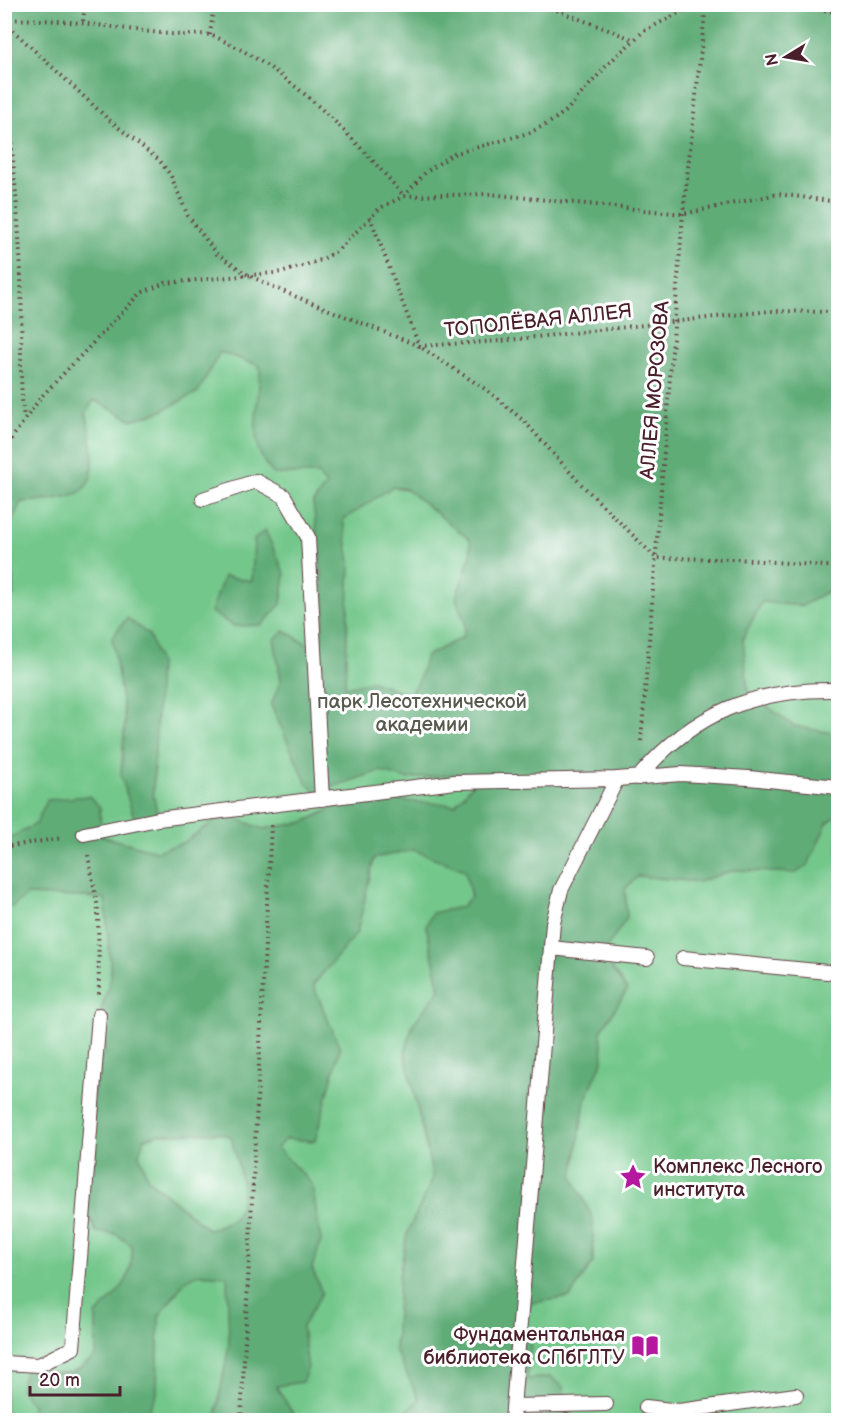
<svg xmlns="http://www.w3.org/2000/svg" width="843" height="1425" font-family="'Balsamiq Sans',sans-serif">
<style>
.green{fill:#73c78b;stroke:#5e735b;stroke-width:1.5}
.forest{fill:#5eac77;stroke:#546651;stroke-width:1.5;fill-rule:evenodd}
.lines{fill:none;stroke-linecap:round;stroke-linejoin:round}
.lane-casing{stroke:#633b41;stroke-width:16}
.path{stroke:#633b41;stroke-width:4;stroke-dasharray:1.5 4.5;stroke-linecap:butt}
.lane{stroke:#fff;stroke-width:14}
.labels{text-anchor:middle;stroke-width:6;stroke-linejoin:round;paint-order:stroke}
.street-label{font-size:20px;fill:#4a1f2b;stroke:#fff}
.park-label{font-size:20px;fill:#585a4d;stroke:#fff}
.poi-label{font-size:20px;fill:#4a1f2b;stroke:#fff;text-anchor:start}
</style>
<rect width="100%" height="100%" fill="#fff"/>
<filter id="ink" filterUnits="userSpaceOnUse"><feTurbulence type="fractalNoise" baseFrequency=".0167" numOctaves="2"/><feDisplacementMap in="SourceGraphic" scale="12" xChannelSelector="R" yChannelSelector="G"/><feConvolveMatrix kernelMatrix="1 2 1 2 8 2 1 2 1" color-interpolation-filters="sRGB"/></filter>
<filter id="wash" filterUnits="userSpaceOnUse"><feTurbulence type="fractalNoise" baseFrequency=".008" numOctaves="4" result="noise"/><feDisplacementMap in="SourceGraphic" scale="24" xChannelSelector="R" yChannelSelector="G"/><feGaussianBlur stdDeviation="1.35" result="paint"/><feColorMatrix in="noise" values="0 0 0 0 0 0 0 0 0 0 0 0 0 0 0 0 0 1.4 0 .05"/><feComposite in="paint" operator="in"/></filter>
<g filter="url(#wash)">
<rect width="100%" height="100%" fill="#f3dabd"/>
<path class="green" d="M5,5h833v1415h-833z"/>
<path class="forest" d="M5,5h833v580l-36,21 -40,-4 -19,36 5,54 46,34 44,8v81l-11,8 -19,42 -12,8 -62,-3 -36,12 -60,-6 -13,13 2,29 -25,36 25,36 -26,41 2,29 -18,41 -12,76 20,42v43l-23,35 -40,6 -7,21 9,12 -5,43 24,-2 12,10 1,28 3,5h-168l20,-21 -24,-49 4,-74 8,-42 26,-56 -28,-125 8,-29 27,-35 -14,-63 6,-13 29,-6 10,-10 -6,-27 -51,-20 -40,8 -17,75 -44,52 27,63 -25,93 -30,-2 -8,9 35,36 9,57 -9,27 10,25 -20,34 6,41 -6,14 -26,4 21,34h-87l6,-4 13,-72 -2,-68 -28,-2 -14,7 -26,35 -2,77 -13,27h-111l-1,-15 -12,-16 5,-18c37,-4 39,15 71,-16v-40c24,-25 37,-33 36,-69l-16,-12 -20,-2 -9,-20 8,-142 10,-17 -5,-40 11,-36 -6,-79 -78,-3 -15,12 -7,-1 -1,-74 8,5 24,-13 11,-24 42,-4 11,11 1,29 55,15 27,-8 41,-29 39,15 41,-7 52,-25 99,8 17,-20 -6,-12 -59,6 -27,-8 -63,21 -10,-8 -36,-79 10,-25 -7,-41 11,-8 34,20 7,-43 -13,-105 13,-18 -9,-11h-43c-30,-27 -14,-72 -14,-108l-40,-14 -22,40 -38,20 -28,8 -38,-20 -8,12c4,21 18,71 -10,82 -15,6 -38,6 -55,8l-12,26 5,68 -9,2zM392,487l14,2 64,51 1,14 -15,44 9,25 -2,14 -37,19 -8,27 -9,11 -37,-13 -27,6 5,-125 -7,-42zM218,1133l13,4c5,23 20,60 3,80 -5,6 -18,9 -25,13l-61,-51 -9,-25 5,-15 13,-5z
M265,530l20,44 -4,30 -19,21 -29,1 -22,-14 13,-36 28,5 2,-41z
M127,618l22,17 10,28 -6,131 6,27 -14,2 -12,-8 -12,-39 4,-56 -13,-83z"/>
</g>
<g filter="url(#ink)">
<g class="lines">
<defs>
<path id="lane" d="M203,499l53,-18 28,15 24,41 14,262
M638,778c54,-65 117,-90 200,-88
M84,834l74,-15 297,-37 162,-3
M551,948l96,10
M683,958l155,15
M4,1363l35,2 34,-17 26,-333
M513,1406l93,-2
M646,1407l33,4 117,-16
M512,1420l41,-497 8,-33 56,-111 64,-5 68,4 89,9"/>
</defs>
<use href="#lane" class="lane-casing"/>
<path class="path" d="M540,4l95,36
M795,4l43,9
M4,20c61,-3 117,10 177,15 10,1 23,-3 32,1 77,33 136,97 191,160l85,-2 194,20 95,-20 60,8
M83,21l2,-17
M4,22l104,97 52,42 11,15 17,40 29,38 31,21 39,18 132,53 69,45 36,30 54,60 78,77 81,1 101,8
M210,35l4,-31
M4,59c6,72 14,144 17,216 2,48 -3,96 3,143
M370,217l49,129 81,-5 270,-30 68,1
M4,449l37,-52 100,-104 24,-10 119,-11 37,-12 17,-10 42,-42 24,-12 22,-24 27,-18 76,-21 20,-10 17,-12 44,-49 34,-31 52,-27
M641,741l42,-527 23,-210
M4,847l58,-9
M88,855l10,53 1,86
M241,1420l30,-595"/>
<use href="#lane" class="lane"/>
</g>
</g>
<defs>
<symbol id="sight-bare" viewBox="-9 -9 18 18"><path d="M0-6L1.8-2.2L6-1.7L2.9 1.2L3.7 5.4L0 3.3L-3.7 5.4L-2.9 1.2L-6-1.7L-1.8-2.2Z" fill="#b5179e" stroke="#fff" stroke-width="2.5" paint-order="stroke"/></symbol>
<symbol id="library-bare" viewBox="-9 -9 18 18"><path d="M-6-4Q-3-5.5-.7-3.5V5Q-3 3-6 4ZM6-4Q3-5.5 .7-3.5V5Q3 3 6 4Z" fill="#b5179e" stroke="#fff" stroke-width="2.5" paint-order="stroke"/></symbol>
</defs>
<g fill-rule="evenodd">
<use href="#sight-bare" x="614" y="1158" width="38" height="38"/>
<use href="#library-bare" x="626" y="1327" width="38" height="38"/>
</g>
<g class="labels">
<g class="street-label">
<text transform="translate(538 320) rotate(-6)" y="7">ТОПОЛЁВАЯ АЛЛЕЯ</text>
<text transform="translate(654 390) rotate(-85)" y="7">АЛЛЕЯ МОРОЗОВА</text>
</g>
<g class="park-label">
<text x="422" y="708">парк Лесотехнической<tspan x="422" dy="23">академии</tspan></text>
</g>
<g class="poi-label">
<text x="653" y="1173">Комплекс Лесного<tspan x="653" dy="23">института</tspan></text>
<text x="625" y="1341" text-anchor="end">Фундаментальная<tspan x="625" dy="23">библиотека СПбГЛТУ</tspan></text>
</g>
</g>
<rect width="843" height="1425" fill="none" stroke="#fff" stroke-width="24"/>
<g transform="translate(786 57) rotate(259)" stroke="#ffffff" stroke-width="4.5" paint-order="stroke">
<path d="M0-4.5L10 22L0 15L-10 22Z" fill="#4a1f2b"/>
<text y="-9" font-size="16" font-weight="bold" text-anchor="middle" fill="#4a1f2b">N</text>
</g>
<path d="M30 1386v9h90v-9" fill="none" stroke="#4a1f2b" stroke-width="3"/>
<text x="39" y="1386" font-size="18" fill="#4a1f2b" stroke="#ffffff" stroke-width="4.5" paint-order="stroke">20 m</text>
</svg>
